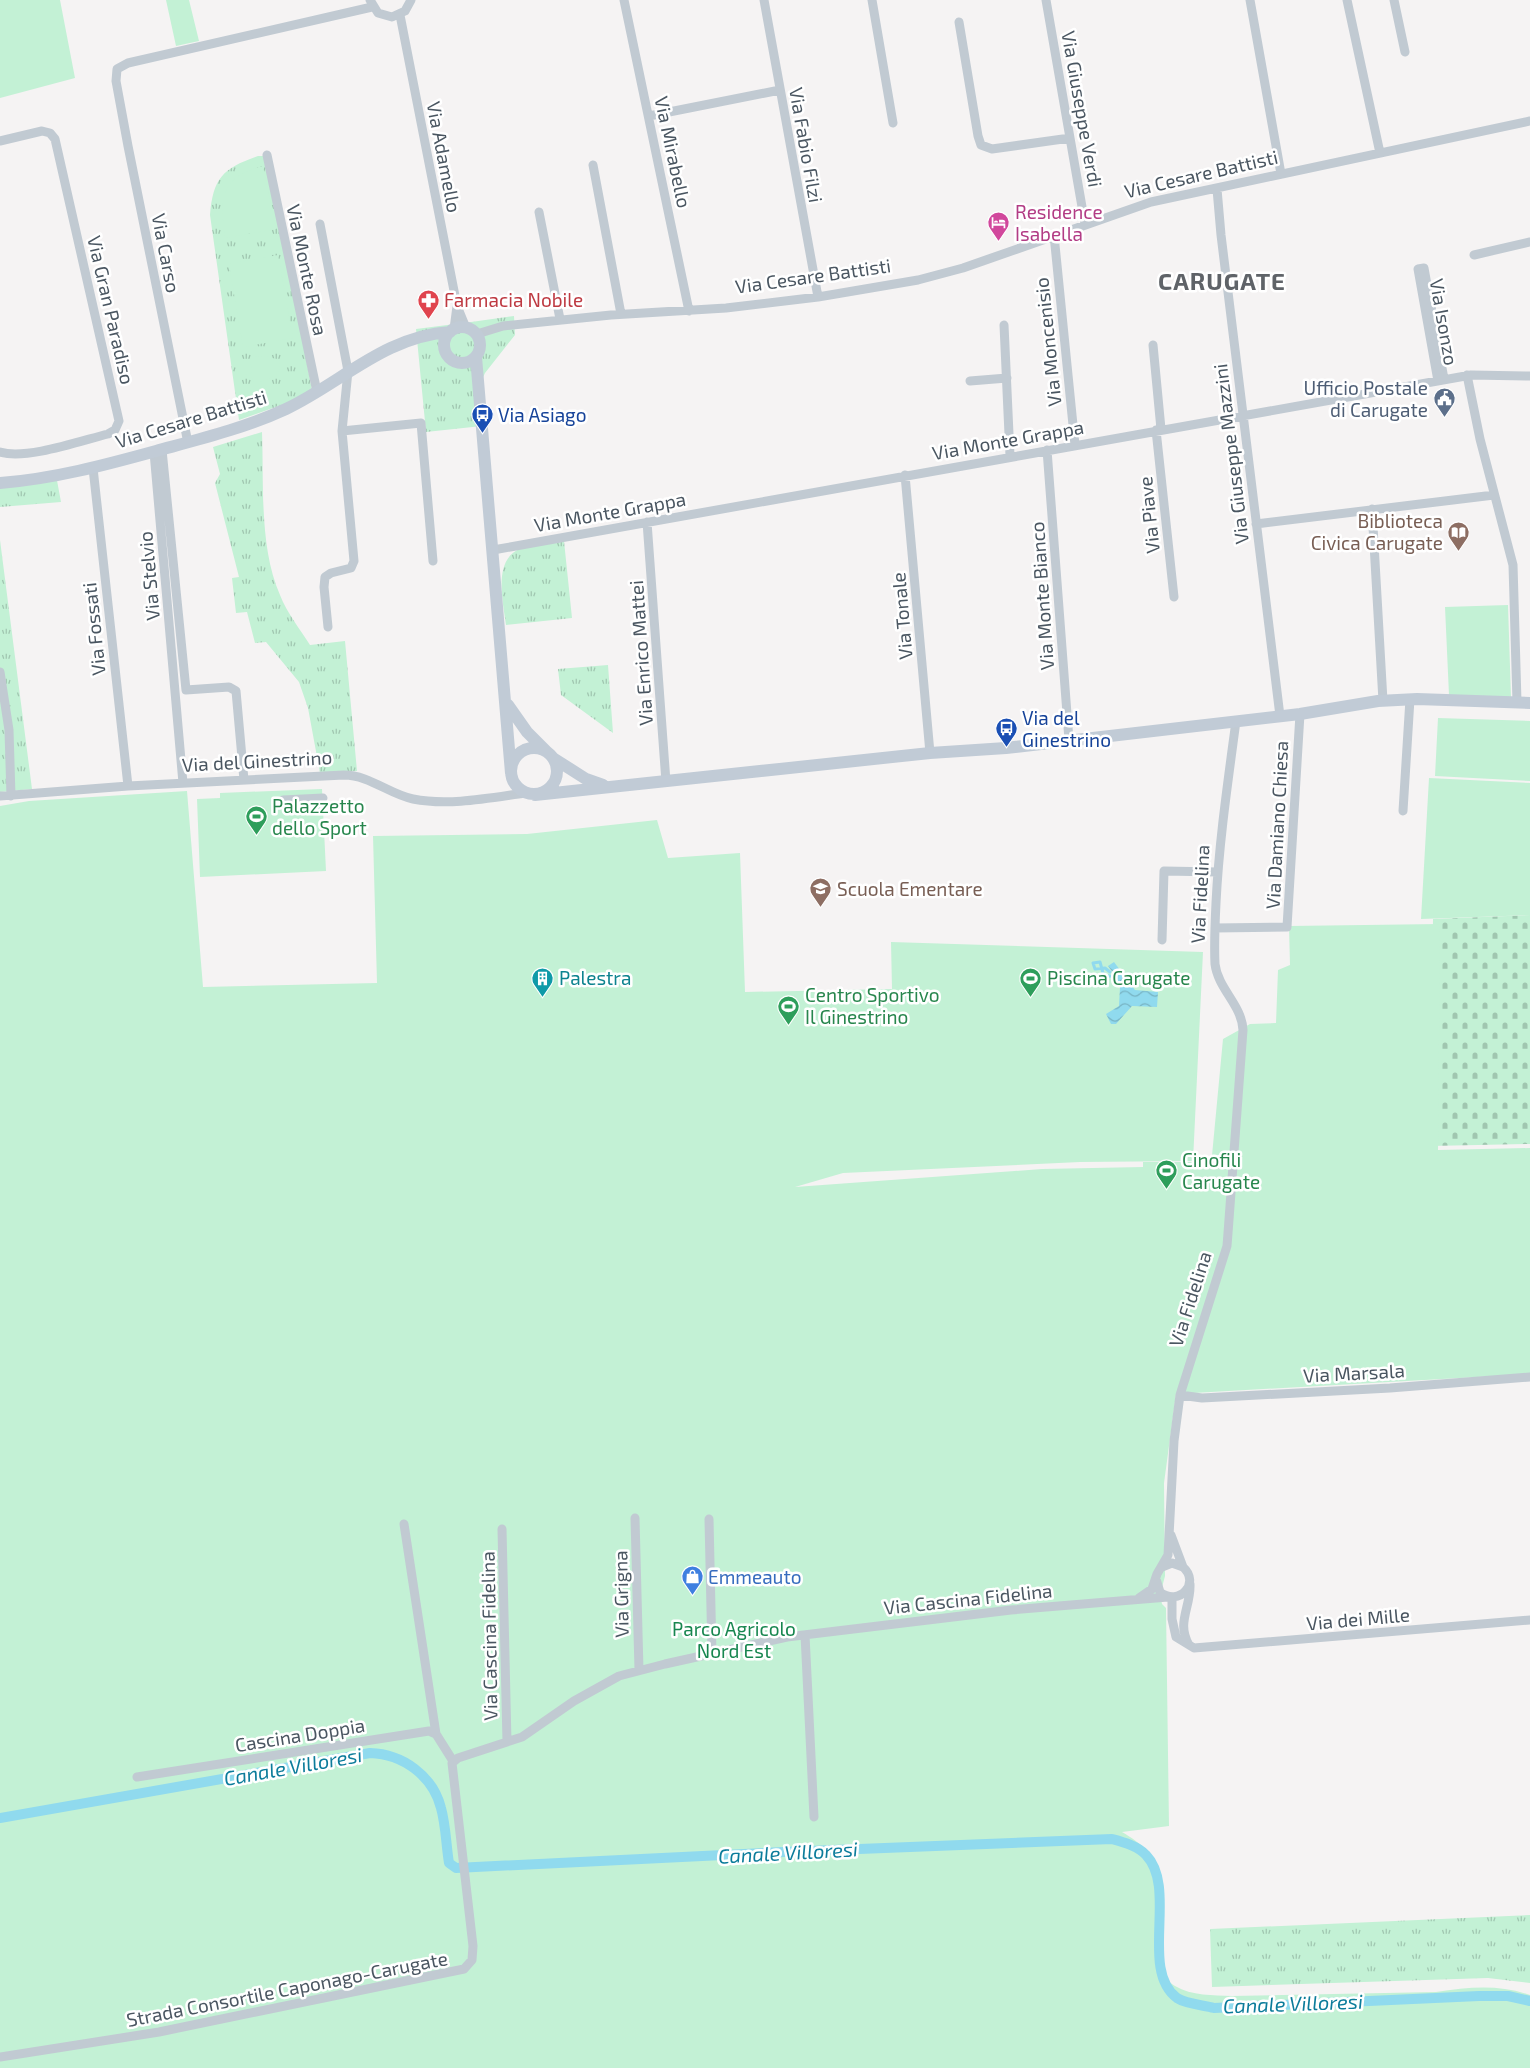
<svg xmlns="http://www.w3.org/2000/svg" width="1530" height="2068" font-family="'Exo 2',sans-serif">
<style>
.grass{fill:url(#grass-tufts)}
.cemetery{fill:url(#cemetery-stones)}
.green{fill:#c3f1d5}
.water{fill:url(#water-waves)}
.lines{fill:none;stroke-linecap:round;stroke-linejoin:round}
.stream{stroke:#90daee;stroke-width:3}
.canal{stroke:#90daee;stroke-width:10}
.street{stroke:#c1cad2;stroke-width:9}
.secondary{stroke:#c1cbd6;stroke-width:12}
.labels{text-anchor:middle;stroke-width:5;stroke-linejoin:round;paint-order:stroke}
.street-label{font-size:19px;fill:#4a5661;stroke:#fff}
.hotel-label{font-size:19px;fill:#b23c85;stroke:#fff;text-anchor:start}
.health-label{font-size:19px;fill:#be3a42;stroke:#fff;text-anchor:start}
.service-label{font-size:19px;fill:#4e5e75;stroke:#fff;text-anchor:end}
.transit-label{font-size:19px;fill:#164399;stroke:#fff;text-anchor:start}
.education-label{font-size:19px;fill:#785e54;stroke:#fff;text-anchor:end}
.leisure-label{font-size:19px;fill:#27864d;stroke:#fff;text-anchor:start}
.culture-label{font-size:19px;fill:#0d838f;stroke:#fff;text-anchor:start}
.shop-label{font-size:19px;fill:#366cbe;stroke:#fff;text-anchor:start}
.park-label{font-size:19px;fill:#17864f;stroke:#fff}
.water-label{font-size:20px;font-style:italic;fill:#0c7c9b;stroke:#fff}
.district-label{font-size:24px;font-weight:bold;letter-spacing:1px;fill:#5f6368;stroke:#fff}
</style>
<defs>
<pattern id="grass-tufts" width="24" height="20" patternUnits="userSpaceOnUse" patternTransform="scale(1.25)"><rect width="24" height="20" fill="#c3f1d5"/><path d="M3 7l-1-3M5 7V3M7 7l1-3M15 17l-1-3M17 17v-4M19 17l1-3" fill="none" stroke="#a0c6b0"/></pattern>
<pattern id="cemetery-stones" width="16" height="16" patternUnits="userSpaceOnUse" patternTransform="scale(1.25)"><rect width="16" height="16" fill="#c3f1d5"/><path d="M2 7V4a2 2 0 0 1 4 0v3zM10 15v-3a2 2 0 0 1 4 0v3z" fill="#a0c6b0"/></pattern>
<pattern id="water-waves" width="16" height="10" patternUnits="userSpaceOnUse" patternTransform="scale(1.25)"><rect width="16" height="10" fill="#90daee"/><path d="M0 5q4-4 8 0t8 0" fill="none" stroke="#78b4c4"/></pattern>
</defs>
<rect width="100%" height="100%" fill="#f5f3f3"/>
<path class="grass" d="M258,156h9l45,234 -25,13 -48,17 -29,-205c3,-37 13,-47 48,-59z
M457,306l7,17 50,-7 1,19 -30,38 -7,15 4,38 -56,6 -10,-103 39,-5z
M262,432c2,52 -3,115 18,163 7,18 20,34 30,50l35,-4 12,130 -37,2 -12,-65 -9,-26 -33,-40 -11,1 -8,-31 -11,1 -4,-35 7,-1 -24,-94 5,-9 -7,-27z
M56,475l5,27 -61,5v-25z
M0,540l32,249 -32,3z
M564,541l8,77 -66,7c-3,-24 -14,-67 16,-77 13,-4 29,-5 42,-7z
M608,665l5,68 -52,-38 -3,-26z
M1530,1915v68l-42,-5 -276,9 -2,-58z"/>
<path class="cemetery" d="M1530,915v229l-100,2 3,-227z"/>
<path class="green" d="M0,0h60l15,78 -75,20z
M166,0h23l10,41 -23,5z
M263,166l13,63 -51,9c-5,-38 -6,-61 38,-72z
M278,255l15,83 -50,9 -14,-83z
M266,356l13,4 1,10c-7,8 -16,13 -27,11l-1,-4 -8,1v-3l8,-2 -2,-16z
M1508,605l3,93 -62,-3 -4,-88z
M1438,718l92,3v60l-95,-5z
M1429,778l101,5v132l-109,4z
M322,789l4,82 -126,6 -3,-78 23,-1v-5z
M187,791l16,196 174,-4 -4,-147 154,-2 130,-14 11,38 72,-5 5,139 147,-3 -1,-47 312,10 -10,209 -113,1 -237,11 -48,14 247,-18 101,-2v-5h49v4h19l12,-127 27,-15 26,-1 2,-53 12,-5 -1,-39 151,-2 -2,226 92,-2v226l-354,20 -12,89 1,93 -5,19 2,9 4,4 3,218 -47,6c19,11 32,22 38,44 -1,25 -5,77 5,100 1,4 7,8 10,10 17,10 38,9 57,10l204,-4c33,-5 63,-8 94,3v73h-1530v-1262l29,-5z"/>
<path class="water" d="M1114,962l21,28 23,2 -1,15 -25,-1 -16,18h-5l-5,-10 13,-8 1,-19 -2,-3 2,-2 -12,-16z"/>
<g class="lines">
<path class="stream" d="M1110,972l-5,-4 -10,1 -2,-6 7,-1 3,11 1,2 11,2 5,7"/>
<path class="canal" d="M0,1818l370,-65c33,1 63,23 71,55 5,18 5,37 8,55l7,5 327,-16 329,-13c11,3 26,7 34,16 32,33 -7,115 31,143 9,6 26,7 37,10l265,-12h29l22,5"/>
<path class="street" d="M370,0l8,13 14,4 13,-6 6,-11
M624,0l65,311
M764,0l54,297
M872,0l21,123
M1046,0l39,224
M1250,0l31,174
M1347,0l33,153
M1394,0l11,52
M400,15l57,291 9,22
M959,22l19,114 3,9 11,4 78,-11
M649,116l131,-26
M0,141l42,-10 8,2 5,6 64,282 -4,9 -7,4c-28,7 -82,26 -108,18
M267,155l50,237
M593,165l28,149
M1217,189l4,46 59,481
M539,212l21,107
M320,224l28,147 -6,60 12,130 -3,7 -20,5 -6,4 -1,10 4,40
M1054,235l21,210
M1474,255l56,-13
M1004,325l6,131
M454,329l3,-23
M477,334l26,-8 108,-11 115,-7 92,-11 100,-17 45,-12 188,-66 379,-81
M1153,345l8,84
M1467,375l13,64 33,126 4,137
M970,381l37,-3
M1438,381l-20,-112 6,-1 20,111
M1156,430l18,167
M342,431l79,-8 12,138
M188,443l-60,-297 -12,-65 1,-12 11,-6 244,-56
M162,450l24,240 43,-3 7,4 8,89
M1047,450l22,290
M154,452l29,331
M93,468l35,318
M905,475l25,278
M1372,509l11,192
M647,522l19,260
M1256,524l238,-29
M493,550l978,-175 59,1
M0,672l9,58 2,66
M0,796l128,-10 216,-11c25,0 45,19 69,24 36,7 76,-1 112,-6
M283,800l40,-2
M1403,811l7,-112
M1215,928l72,-1 13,-213
M1162,940l2,-69 54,1
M1180,1395l22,3 188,-10 140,-11
M635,1518l4,152
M709,1519l3,135
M404,1524l32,210
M502,1529l5,213
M1171,1535l12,32
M1156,1579l4,13c19,15 41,-9 23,-25l-11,-4 -10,4
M1139,1598l13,-9 5,-15 11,-19 6,-114 6,-46 47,-149 1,-13 15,-203c-1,-25 -25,-41 -28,-66 -1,-20 0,-41 1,-61 3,-61 12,-122 20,-182
M1172,1598v21l4,18 18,11 336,-28
M805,1635l9,182
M1189,1645c-13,-22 2,-38 1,-61
M137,1777l292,-46 7,3 17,27
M0,2057l159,-25 305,-63 8,-9 1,-14 -21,-183 6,-5 64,-21 52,-36 45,-25 46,-12 122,-27 224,-27 157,-13"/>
<path class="secondary" d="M444 345a18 18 0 1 1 36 0a18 18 0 1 1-36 0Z
M476,357l35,416
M0,483c53,-4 105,-18 156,-32 44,-12 89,-23 130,-42 55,-26 99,-73 164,-77
M508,705l19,27 19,19
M511 771a23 23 0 1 1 46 0a23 23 0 1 1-46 0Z
M553,758l33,21 17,6
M535,795l395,-42 76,-5 294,-34 78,-13 39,-2 113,4"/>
</g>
<defs>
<symbol id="hotel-pin" viewBox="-11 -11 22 30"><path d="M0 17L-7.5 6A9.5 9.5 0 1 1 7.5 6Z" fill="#d1479c" stroke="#fff"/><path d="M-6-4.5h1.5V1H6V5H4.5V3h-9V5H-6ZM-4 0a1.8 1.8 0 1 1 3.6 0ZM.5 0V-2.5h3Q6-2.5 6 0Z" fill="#fff"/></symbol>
<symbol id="pharmacy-pin" viewBox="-11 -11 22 30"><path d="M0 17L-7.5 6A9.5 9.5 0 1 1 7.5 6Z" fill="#e0444e" stroke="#fff"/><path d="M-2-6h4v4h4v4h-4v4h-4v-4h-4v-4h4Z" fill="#fff"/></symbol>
<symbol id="civic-pin" viewBox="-11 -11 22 30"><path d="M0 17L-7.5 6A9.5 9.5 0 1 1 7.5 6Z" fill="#5c6f8a" stroke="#fff"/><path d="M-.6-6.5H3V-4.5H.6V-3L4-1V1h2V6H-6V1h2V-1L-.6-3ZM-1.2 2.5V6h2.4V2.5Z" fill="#fff"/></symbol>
<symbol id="bus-pin" viewBox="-11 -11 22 30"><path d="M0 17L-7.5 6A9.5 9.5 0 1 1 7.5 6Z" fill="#1a4fb4" stroke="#fff"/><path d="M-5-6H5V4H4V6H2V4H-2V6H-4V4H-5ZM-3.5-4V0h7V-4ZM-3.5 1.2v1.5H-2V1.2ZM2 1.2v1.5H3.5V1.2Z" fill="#fff"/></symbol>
<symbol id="library-pin" viewBox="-11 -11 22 30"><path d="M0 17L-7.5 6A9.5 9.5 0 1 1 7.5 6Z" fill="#8d6e63" stroke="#fff"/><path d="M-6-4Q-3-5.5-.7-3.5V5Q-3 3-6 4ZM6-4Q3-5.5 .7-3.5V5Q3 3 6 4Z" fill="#fff"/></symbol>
<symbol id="stadium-pin" viewBox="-11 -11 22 30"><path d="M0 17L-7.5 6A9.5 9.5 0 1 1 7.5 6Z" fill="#2e9e5b" stroke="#fff"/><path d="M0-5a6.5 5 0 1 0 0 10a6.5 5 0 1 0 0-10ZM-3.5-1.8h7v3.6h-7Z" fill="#fff"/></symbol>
<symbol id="school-pin" viewBox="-11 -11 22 30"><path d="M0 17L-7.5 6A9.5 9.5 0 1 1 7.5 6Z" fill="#8d6e63" stroke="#fff"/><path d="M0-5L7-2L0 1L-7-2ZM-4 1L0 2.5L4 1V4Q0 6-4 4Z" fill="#fff"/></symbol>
<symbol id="building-pin" viewBox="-11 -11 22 30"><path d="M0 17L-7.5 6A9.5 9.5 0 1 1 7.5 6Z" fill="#0f9aa8" stroke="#fff"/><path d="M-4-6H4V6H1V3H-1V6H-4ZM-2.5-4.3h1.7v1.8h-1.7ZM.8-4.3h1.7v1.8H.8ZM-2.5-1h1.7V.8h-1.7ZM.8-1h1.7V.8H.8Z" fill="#fff"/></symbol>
<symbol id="shop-pin" viewBox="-11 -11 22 30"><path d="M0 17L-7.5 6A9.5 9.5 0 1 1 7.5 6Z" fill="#3f7fe0" stroke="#fff"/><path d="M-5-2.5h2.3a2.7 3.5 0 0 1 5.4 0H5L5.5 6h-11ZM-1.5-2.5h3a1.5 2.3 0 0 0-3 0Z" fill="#fff"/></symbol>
</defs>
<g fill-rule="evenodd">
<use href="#hotel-pin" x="986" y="210" width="25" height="34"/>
<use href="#pharmacy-pin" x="416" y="288" width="25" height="34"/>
<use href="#civic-pin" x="1432" y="386" width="25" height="34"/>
<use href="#bus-pin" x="470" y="402" width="25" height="34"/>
<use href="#library-pin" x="1446" y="520" width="25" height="34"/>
<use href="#bus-pin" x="994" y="716" width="25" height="34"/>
<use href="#stadium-pin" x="244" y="804" width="25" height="34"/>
<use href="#school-pin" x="808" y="876" width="25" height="34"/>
<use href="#building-pin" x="530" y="966" width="25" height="34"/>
<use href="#stadium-pin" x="1018" y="966" width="25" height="34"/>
<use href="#stadium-pin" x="776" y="994" width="25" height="34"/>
<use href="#stadium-pin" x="1154" y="1158" width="25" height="34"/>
<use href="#shop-pin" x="680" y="1564" width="25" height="34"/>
</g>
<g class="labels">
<g class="street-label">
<text transform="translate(1082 109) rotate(80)" y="7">Via Giuseppe Verdi</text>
<text transform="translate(806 145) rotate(80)" y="7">Via Fabio Filzi</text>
<text transform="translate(673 152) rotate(78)" y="7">Via Mirabello</text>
<text transform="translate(444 157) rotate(79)" y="7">Via Adamello</text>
<text transform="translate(1201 174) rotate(-13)" y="7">Via Cesare Battisti</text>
<text transform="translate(166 253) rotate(79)" y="7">Via Carso</text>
<text transform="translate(307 270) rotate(78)" y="7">Via Monte Rosa</text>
<text transform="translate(813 276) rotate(-8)" y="7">Via Cesare Battisti</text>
<text transform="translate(111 310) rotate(77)" y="7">Via Gran Paradiso</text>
<text transform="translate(1444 322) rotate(80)" y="7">Via Isonzo</text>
<text transform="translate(1048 342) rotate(-96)" y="7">Via Moncenisio</text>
<text transform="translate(191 419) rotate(-17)" y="7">Via Cesare Battisti</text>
<text transform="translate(1008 440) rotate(-10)" y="7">Via Monte Grappa</text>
<text transform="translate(1231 454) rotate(-97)" y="7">Via Giuseppe Mazzini</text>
<text transform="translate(610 512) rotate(-10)" y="7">Via Monte Grappa</text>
<text transform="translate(1149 515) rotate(-96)" y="7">Via Piave</text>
<text transform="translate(149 576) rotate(-95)" y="7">Via Stelvio</text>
<text transform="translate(1042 596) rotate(-94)" y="7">Via Monte Bianco</text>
<text transform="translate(902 616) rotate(-95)" y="7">Via Tonale</text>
<text transform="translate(94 629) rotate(-96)" y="7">Via Fossati</text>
<text transform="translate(641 653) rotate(-94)" y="7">Via Enrico Mattei</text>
<text transform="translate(257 761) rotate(-3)" y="7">Via del Ginestrino</text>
<text transform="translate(1277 825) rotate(-87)" y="7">Via Damiano Chiesa</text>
<text transform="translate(1200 894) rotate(-87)" y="7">Via Fidelina</text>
<text transform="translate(1190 1299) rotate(-72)" y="7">Via Fidelina</text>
<text transform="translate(1354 1373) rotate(-3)" y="7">Via Marsala</text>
<text transform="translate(621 1594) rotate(-91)" y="7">Via Grigna</text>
<text transform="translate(968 1599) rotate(-6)" y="7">Via Cascina Fidelina</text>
<text transform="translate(1358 1619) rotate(-5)" y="7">Via dei Mille</text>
<text transform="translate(489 1636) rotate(-91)" y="7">Via Cascina Fidelina</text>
<text transform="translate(300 1735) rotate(-9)" y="7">Cascina Doppia</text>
<text transform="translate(287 1989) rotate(-11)" y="7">Strada Consortile Caponago-Carugate</text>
</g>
<g class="hotel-label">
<text x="1015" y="219">Residence<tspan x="1015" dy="22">Isabella</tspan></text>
</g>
<g class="health-label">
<text x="444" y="307">Farmacia Nobile</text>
</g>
<g class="service-label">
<text x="1428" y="395">Ufficio Postale<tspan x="1428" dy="22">di Carugate</tspan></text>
</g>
<g class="transit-label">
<text x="498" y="422">Via Asiago</text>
<text x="1022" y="725">Via del<tspan x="1022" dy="22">Ginestrino</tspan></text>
</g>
<g class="education-label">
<text x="1443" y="528">Biblioteca<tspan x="1443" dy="22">Civica Carugate</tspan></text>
<text x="837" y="896" text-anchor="start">Scuola Ementare</text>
</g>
<g class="leisure-label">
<text x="272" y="813">Palazzetto<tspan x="272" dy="22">dello Sport</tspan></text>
<text x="1047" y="985">Piscina Carugate</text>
<text x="805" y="1002">Centro Sportivo<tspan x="805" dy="22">Il Ginestrino</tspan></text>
<text x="1182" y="1167">Cinofili<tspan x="1182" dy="22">Carugate</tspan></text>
</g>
<g class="culture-label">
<text x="559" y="985">Palestra</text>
</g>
<g class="shop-label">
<text x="708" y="1584">Emmeauto</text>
</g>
<g class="park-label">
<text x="734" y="1636">Parco Agricolo<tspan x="734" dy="22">Nord Est</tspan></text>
</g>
<g class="water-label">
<text transform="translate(293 1767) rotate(-10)" y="7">Canale Villoresi</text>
<text transform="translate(788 1853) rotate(-3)" y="7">Canale Villoresi</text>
<text transform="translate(1293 2004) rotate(-2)" y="7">Canale Villoresi</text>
</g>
<g class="district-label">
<text x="1222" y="290">CARUGATE</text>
</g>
</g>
</svg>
